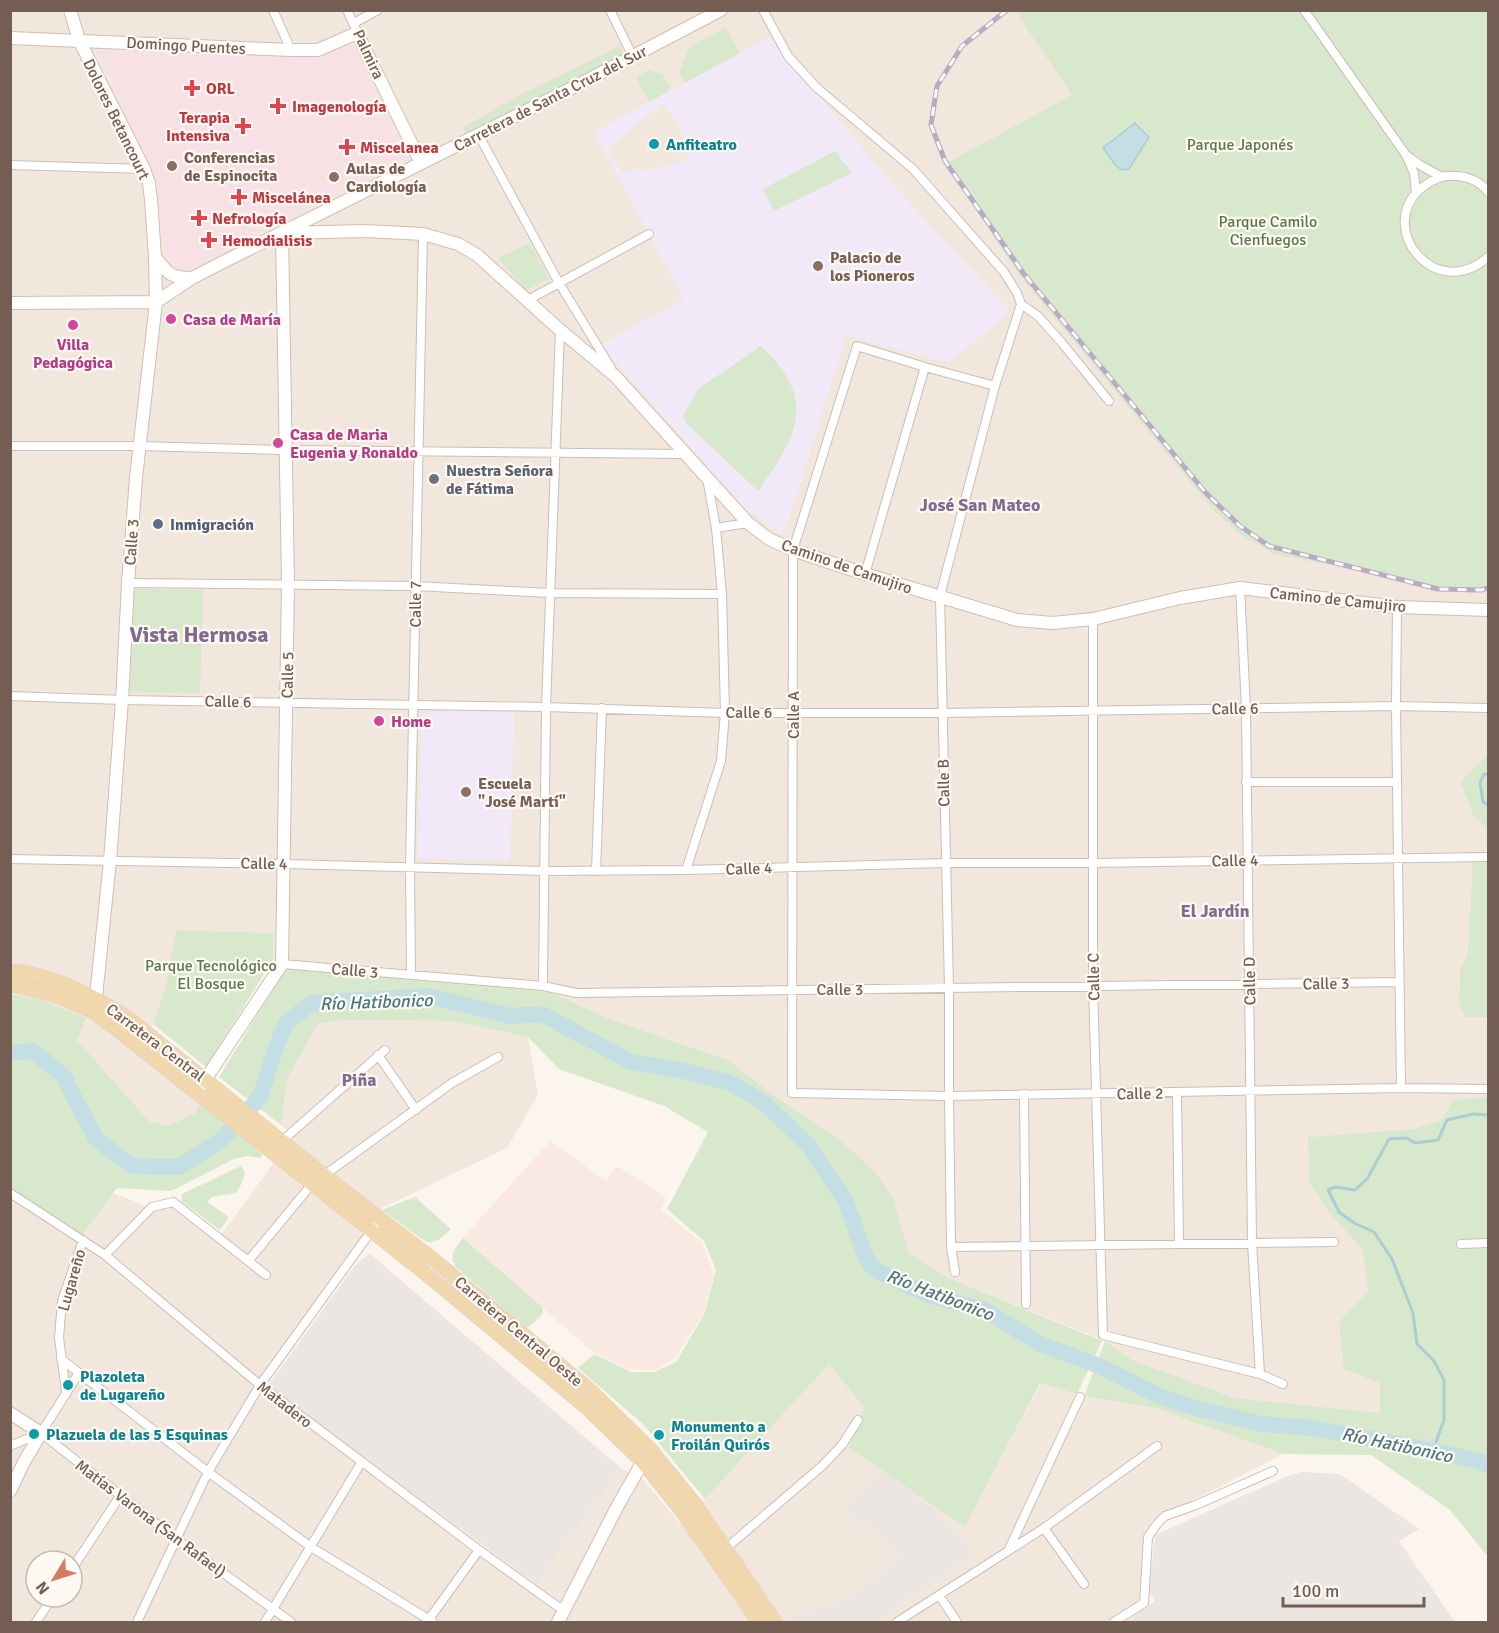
<svg xmlns="http://www.w3.org/2000/svg" width="1499" height="1633" font-family="Signika,sans-serif">
<style>
.residential{fill:#f2e7dc;fill-rule:evenodd}
.commercial{fill:#fae9e2}
.industrial{fill:#ebe6e2}
.education{fill:#f2e9f8;fill-rule:evenodd}
.medical{fill:#f8e1e4}
.green{fill:#d8e8cc}
.water{fill:#c3dfe3;stroke:#aaced4;stroke-width:1.5}
.lines{fill:none;stroke-linecap:round;stroke-linejoin:round}
.stream{stroke:#aaced4;stroke-width:3}
.river{stroke:#c3dfe3;stroke-width:16}
.street-casing{stroke:#ccbeb3;stroke-width:10}
.secondary-casing{stroke:#cfbeb1;stroke-width:14}
.primary-casing{stroke:#d8d2cf;stroke-width:15}
.street{stroke:#fff;stroke-width:8}
.secondary{stroke:#fff;stroke-width:12}
.primary{stroke:#f1d7ae;stroke-width:14}
.rail-casing{stroke:#b9abc5;stroke-width:5}
.rail{stroke:#fef9f3;stroke-width:3;stroke-dasharray:9;stroke-linecap:butt}
.health-dot{fill:#e0444e;stroke:#fef9f3;stroke-width:2}
.culture-dot{fill:#0f9aa8;stroke:#fef9f3;stroke-width:2}
.education-dot{fill:#8d6e63;stroke:#fef9f3;stroke-width:2}
.hotel-dot{fill:#d1479c;stroke:#fef9f3;stroke-width:2}
.worship-dot{fill:#6b7280;stroke:#fef9f3;stroke-width:2}
.service-dot{fill:#5c6f8a;stroke:#fef9f3;stroke-width:2}
.labels{text-anchor:middle;stroke-width:4.5;stroke-linejoin:round;paint-order:stroke}
.street-label{font-size:16px;fill:#745d52;stroke:#fef9f3}
.health-label{font-size:16px;font-weight:bold;fill:#be3a42;stroke:#fef9f3;text-anchor:start}
.culture-label{font-size:16px;font-weight:bold;fill:#0d838f;stroke:#fef9f3;text-anchor:start}
.park-label{font-size:16px;fill:#59784b;stroke:#fef9f3}
.education-label{font-size:16px;font-weight:bold;fill:#785e54;stroke:#fef9f3;text-anchor:start}
.hotel-label{font-size:16px;font-weight:bold;fill:#b23c85;stroke:#fef9f3;text-anchor:start}
.worship-label{font-size:16px;font-weight:bold;fill:#5b616d;stroke:#fef9f3;text-anchor:start}
.service-label{font-size:16px;font-weight:bold;fill:#4e5e75;stroke:#fef9f3;text-anchor:start}
.neighbourhood-label{font-size:18px;font-weight:bold;fill:#826a8f;stroke:#fef9f3}
.water-label{font-size:18px;font-style:italic;fill:#4a767e;stroke:#fef9f3}
.district-label{font-size:22px;font-weight:bold;fill:#826a8f;stroke:#fef9f3}
</style>
<rect width="100%" height="100%" fill="#fbf5ed"/>
<path class="residential" d="M10,11h1005l58,84 -128,70 74,110 194,235 28,25 33,19 197,40 17,-4v164l-28,28 14,36 14,10v26l-20,100 -8,15 -1,34 6,14h23v80l-36,3 -10,20 -29,9 -105,8 20,74 35,38 5,42 -29,31 41,61v30l-145,-15 -103,-38 -27,-19 -154,-62 -43,-25 -15,-56 -165,-138 -116,-40 -60,-27 -142,-18 -125,-5 -12,-10 1,-27 -98,-3 -10,55 -13,39 -15,30 62,50 -4,8 -28,14 -19,-5 -72,-81 8,-22 -47,-19 -27,-5z
M344,1020l110,1 74,16 10,58 -31,53 -123,59 -122,177 271,207 89,-122 21,10 38,46 148,-161 136,162 76,-143 43,13 71,12 128,46 -132,68 -12,78 -32,22h-1096l-1,-426 69,42 34,-45 39,15 22,-6 47,33 73,-100 -13,-10 6,-46 31,-55zM36,1561h36v36h-36z"/>
<path class="commercial" d="M550,1141l56,40 11,-15 49,32 -5,12 41,32 12,33 -11,40 -29,45 -19,10 -27,-1 -35,-17 -130,-114z"/>
<path class="industrial" d="M370,1254l252,215 -85,116 -270,-198 89,-123z
M882,1470l75,58 18,27 -98,67h-91l-2,-3 62,-20 54,-43 -55,-47z
M1302,1472l38,2 79,55 -20,12 56,81h-329l29,-21 -6,-9 6,-57 135,-60z"/>
<path class="education" d="M770,37l124,149 116,125 -61,52 -103,-27 -62,199 -39,-27 -145,-163 84,-46 -90,-167zM663,103l11,15 11,22 4,20 -47,11 -8,-3 -12,6 -14,-28 12,-6 3,-5z
M514,711l-4,150 -92,-2 4,-147z"/>
<path class="medical" d="M354,48l52,109 -217,111 -9,1 -7,-5 -8,-13 -7,-71 -61,-129 221,5z"/>
<path class="green" d="M1015,11h473v579l-17,4 -197,-40 -33,-19 -28,-25 -194,-235 -74,-111 127,-69z
M726,27l14,26 -55,30 -6,-10 10,-25z
M620,46l4,9 -157,80 -3,-1v-7l54,-31z
M649,70l14,5 8,15 -22,12 -13,-25z
M835,151l17,22 -78,38 -11,-22z
M530,243l19,36 -23,11 -28,-32z
M761,346c58,54 36,90 -3,145l-71,-67 -4,-8 15,-27z
M135,589l68,1 -3,103 -71,-1z
M1488,754v74l-14,-10 -14,-36z
M1488,854v163h-23l-6,-14 1,-34 8,-15 5,-97z
M176,930l98,3 -1,27 -67,107 -53,-43 13,-39z
M285,970l125,5 142,18 60,27 116,40 45,35 67,45 35,32 18,26 16,56 42,25 151,62 -25,53 -37,-11 -75,144 -116,-79 16,-40 -36,-44 -124,135 -61,-74 -66,-57 16,-14 37,18h23l22,-10 28,-47 12,-45 -12,-29 -37,-32 41,-77 -44,-26 -105,-37 -31,-32 -74,-16 -110,-1 -26,4 -31,55 -6,46 -62,-48z
M10,994l28,5 48,19 -9,22 72,81 19,5 28,-14 4,-8 62,50 -1,4 -14,-2 -13,3 -63,32 -54,-3 -35,47 -71,-46z
M1488,1097v460l-38,-47 -79,-55 -88,-1 -128,-46 -71,-12 21,-55 27,19 103,38 145,15v-30l-36,-14 -5,-47 29,-31 -5,-41 -35,-39 -18,-28 -2,-46 105,-8 29,-9 10,-20z
M241,1166l4,7 -3,10 -6,10 -24,4 -5,5 22,15 -9,13 -39,-29 1,-7z
M415,1197l36,32 -11,10 -10,4 -7,-3 -41,-30z
M463,1238l79,69 1,7 -14,13h-3l-70,-60c-8,-12 -1,-18 7,-29z"/>
<path class="water" d="M1135,123l14,14 -20,32 -7,1 -6,-4 -13,-18z"/>
<g class="lines">
<path class="stream" d="M1488,774h-4l-4,9 3,19 5,3
M1433,1450l11,-30v-40l-10,-19 -17,-17 -4,-31 -21,-54 -18,-27 -20,-9 -15,-11 -11,-22 7,-3 20,3 12,-11 22,-40 18,-1 8,5 23,-3 9,-20 26,-6 15,1"/>
<path class="river" d="M10,1053l23,-2 33,27 2,8 28,53 36,27 47,1 42,-27 33,-36 7,-9 13,-42 12,-30 26,-20 116,-7 82,20 32,-2 89,48 53,9 46,12 32,18 46,44 37,55 21,58 9,12 56,26 54,14 55,34 57,21 62,31 37,12 65,16 52,4 113,21 53,12 9,4"/>
<defs>
<path id="street" d="M273,10l18,40
M347,10l8,17
M610,10l23,47
M763,10l25,46 28,31 97,82 91,103 13,21 4,11 17,12 24,27 47,58
M1304,10l102,145 8,18 2,20
M354,23l24,-13
M478,134l81,149 52,85
M1406,155l14,10 22,12
M10,165l134,4
M1488,192c-10,-13 -25,-17 -41,-16 -11,1 -19,7 -28,14 -42,40 17,113 69,67
M528,300l121,-66
M995,386l-70,-19 -68,-21 -64,204 -1,543 157,3 452,-8 87,1
M10,446h129l147,4 400,4
M716,528l32,-5
M865,574l60,-207
M128,583l287,3 134,7 173,1
M1240,588l6,120 6,535 8,131
M1397,607l-1,99 5,382
M1093,619v366l10,350 157,39 23,10
M10,696l112,4 424,7 179,6h217l454,-7 92,2
M1246,782h151
M10,859l275,5 260,7 141,-1 259,-7h146l397,-6
M686,870l35,-109 4,-48 -3,-119 -6,-66 -9,-50
M596,871l6,-163
M282,964l261,22 33,7 823,-11
M411,974l-1,-107 13,-633
M543,986l3,-279 14,-377
M378,1055l38,55
M1177,1093l2,150
M1024,1094l2,210
M282,1141l103,-91
M10,1193l95,62 155,130 219,165 85,61
M1461,1244l27,-1
M951,1247l383,-5
M105,1255l47,-48 21,-5 93,73
M249,1260l63,-76 140,-101 46,-26
M955,1272l-4,-25 -2,-151v-108l-9,-392 55,-210 26,-82
M61,1359l147,113 103,75 122,75
M66,1392l-7,-54 3,-37 21,-61
M41,1433l135,106 115,83
M41,1433l38,-60
M10,1446l31,-13
M1044,1528l40,56
M1009,1549l71,-152
M724,1550l98,-84 20,-21 16,-25
M72,1569l48,-73
M939,1595l18,27
M36,1622l17,-25
M137,1622l71,-150 52,-87 120,-166
M265,1622l96,-159
M427,1622l52,-72
M897,1622l147,-94 113,-82
M1114,1622l30,-19 4,-66 9,-13 8,-8 31,-11 77,-34"/>
<path id="secondary" d="M70,10l9,30 65,129 5,14 2,17 4,57 1,45 -20,176 -8,105 -6,117 -12,161 -14,136
M10,38l281,12h27l39,-17 64,130
M282,233l84,-2 57,3 35,10 19,11 83,75 55,46 133,147 21,16 24,11 72,24 152,46 36,3 40,-4 87,-21 60,-10 157,19 91,3
M155,257c13,17 16,21 37,21
M156,302l36,-24 41,-21 343,-171 145,-76
M10,303l146,-1
M201,1086l81,-122 6,-380 -6,-351
M10,1413l31,20 -17,29 -14,29
M558,1622l59,-115 33,-58"/>
<path id="primary" d="M10,971c43,3 83,25 118,47l212,170 94,72 157,131 59,58 45,55 80,118
M10,984l47,12 35,15 27,20 306,242 161,134 56,54 39,49 78,112"/>
</defs>
<use href="#street" class="street-casing"/>
<use href="#secondary" class="secondary-casing"/>
<use href="#primary" class="primary-casing"/>
<use href="#street" class="street"/>
<use href="#secondary" class="secondary"/>
<use href="#primary" class="primary"/>
<defs>
<path id="rail" d="M1007,10l-45,36 -25,40 -6,39 14,36 79,113 182,219 34,33 29,20 169,43 43,1 7,-2"/>
</defs>
<use href="#rail" class="rail-casing"/>
<use href="#rail" class="rail"/>
</g>
<g class="health-dot">
<path d="M189 79h6v6h6v6h-6v6h-6v-6h-6v-6h6z"/>
<path d="M275 97h6v6h6v6h-6v6h-6v-6h-6v-6h6z"/>
<path d="M240 117h6v6h6v6h-6v6h-6v-6h-6v-6h6z"/>
<path d="M344 138h6v6h6v6h-6v6h-6v-6h-6v-6h6z"/>
<path d="M236 188h6v6h6v6h-6v6h-6v-6h-6v-6h6z"/>
<path d="M196 209h6v6h6v6h-6v6h-6v-6h-6v-6h6z"/>
<path d="M206 231h6v6h6v6h-6v6h-6v-6h-6v-6h6z"/>
</g>
<g class="culture-dot">
<circle cx="654" cy="144" r="6"/>
<circle cx="68" cy="1385" r="6"/>
<circle cx="34" cy="1434" r="6"/>
<circle cx="659" cy="1435" r="6"/>
</g>
<g class="education-dot">
<circle cx="172" cy="166" r="6"/>
<circle cx="334" cy="177" r="6"/>
<circle cx="818" cy="266" r="6"/>
<circle cx="466" cy="792" r="6"/>
</g>
<g class="hotel-dot">
<circle cx="171" cy="319" r="6"/>
<circle cx="73" cy="325" r="6"/>
<circle cx="278" cy="443" r="6"/>
<circle cx="379" cy="721" r="6"/>
</g>
<circle class="worship-dot" cx="434" cy="479" r="6"/>
<circle class="service-dot" cx="158" cy="524" r="6"/>
<g class="labels">
<g class="street-label">
<text transform="translate(186 45) rotate(3)" y="6">Domingo Puentes</text>
<text transform="translate(369 54) rotate(65)" y="6">Palmira</text>
<text transform="translate(550 98) rotate(-27)" y="6">Carretera de Santa Cruz del Sur</text>
<text transform="translate(117 119) rotate(64)" y="6">Dolores Betancourt</text>
<text transform="translate(131 542) rotate(-86)" y="6">Calle 3</text>
<text transform="translate(847 566) rotate(19)" y="6">Camino de Camujiro</text>
<text transform="translate(1338 599) rotate(6)" y="6">Camino de Camujiro</text>
<text transform="translate(415 604) rotate(-90)" y="6">Calle 7</text>
<text transform="translate(287 675) rotate(-89)" y="6">Calle 5</text>
<text transform="translate(228 701) rotate(1)" y="6">Calle 6</text>
<text transform="translate(1235 708) rotate(-1)" y="6">Calle 6</text>
<text x="749" y="718">Calle 6</text>
<text transform="translate(793 715) rotate(-90)" y="6">Calle A</text>
<text transform="translate(943 783) rotate(-91)" y="6">Calle B</text>
<text transform="translate(1235 860) rotate(-1)" y="6">Calle 4</text>
<text transform="translate(264 863) rotate(1)" y="6">Calle 4</text>
<text transform="translate(749 868) rotate(-2)" y="6">Calle 4</text>
<text transform="translate(355 970) rotate(5)" y="6">Calle 3</text>
<text transform="translate(1093 977) rotate(-91)" y="6">Calle C</text>
<text transform="translate(1249 981) rotate(-91)" y="6">Calle D</text>
<text transform="translate(1326 983) rotate(-1)" y="6">Calle 3</text>
<text x="840" y="995">Calle 3</text>
<text transform="translate(156 1042) rotate(37)" y="6">Carretera Central</text>
<text transform="translate(1140 1093) rotate(-1)" y="6">Calle 2</text>
<text transform="translate(71 1280) rotate(-74)" y="6">Lugareño</text>
<text transform="translate(519 1331) rotate(40)" y="6">Carretera Central Oeste</text>
<text transform="translate(285 1404) rotate(38)" y="6">Matadero</text>
<text transform="translate(151 1518) rotate(37)" y="6">Matías Varona (San Rafael)</text>
</g>
<g class="health-label">
<text x="206" y="94">ORL</text>
<text x="292" y="112">Imagenología</text>
<text x="230" y="123" text-anchor="end">Terapia<tspan x="230" dy="18">Intensiva</tspan></text>
<text x="360" y="153">Miscelanea</text>
<text x="252" y="203">Miscelánea</text>
<text x="212" y="224">Nefrología</text>
<text x="222" y="246">Hemodialisis</text>
</g>
<g class="culture-label">
<text x="666" y="150">Anfiteatro</text>
<text x="80" y="1382">Plazoleta<tspan x="80" dy="18">de Lugareño</tspan></text>
<text x="671" y="1432">Monumento a<tspan x="671" dy="18">Froilán Quirós</tspan></text>
<text x="46" y="1440">Plazuela de las 5 Esquinas</text>
</g>
<g class="park-label">
<text x="1240" y="150">Parque Japonés</text>
<text x="1268" y="227">Parque Camilo<tspan x="1268" dy="18">Cienfuegos</tspan></text>
<text x="211" y="971">Parque Tecnológico<tspan x="211" dy="18">El Bosque</tspan></text>
</g>
<g class="education-label">
<text x="184" y="163">Conferencias<tspan x="184" dy="18">de Espinocita</tspan></text>
<text x="346" y="174">Aulas de<tspan x="346" dy="18">Cardiología</tspan></text>
<text x="830" y="263">Palacio de<tspan x="830" dy="18">los Pioneros</tspan></text>
<text x="478" y="789">Escuela<tspan x="478" dy="18">"José Martí"</tspan></text>
</g>
<g class="hotel-label">
<text x="183" y="325">Casa de María</text>
<text x="73" y="350" text-anchor="middle">Villa<tspan x="73" dy="18">Pedagógica</tspan></text>
<text x="290" y="440">Casa de Maria<tspan x="290" dy="18">Eugenia y Ronaldo</tspan></text>
<text x="391" y="727">Home</text>
</g>
<g class="worship-label">
<text x="446" y="476">Nuestra Señora<tspan x="446" dy="18">de Fátima</tspan></text>
</g>
<g class="service-label">
<text x="170" y="530">Inmigración</text>
</g>
<g class="neighbourhood-label">
<text x="980" y="511">José San Mateo</text>
<text x="1215" y="917">El Jardín</text>
<text x="359" y="1086">Piña</text>
</g>
<g class="water-label">
<text transform="translate(376 1002) rotate(-2)" y="6">Río Hatibonico</text>
<text transform="translate(940 1295) rotate(21)" y="6">Río Hatibonico</text>
<text transform="translate(1397 1445) rotate(12)" y="6">Río Hatibonico</text>
</g>
<g class="district-label">
<text x="199" y="642">Vista Hermosa</text>
</g>
</g>
<rect width="1499" height="1633" fill="none" stroke="#745d52" stroke-width="24"/>
<g transform="translate(54 1579) rotate(232)"><circle r="28" fill="#fef9f3" stroke="#c7bbb3" stroke-width="1.5"/>
<path d="M0-4.5L10 22L0 15L-10 22Z" fill="#d67961"/>
<text y="-9" font-size="16" font-weight="bold" text-anchor="middle" fill="#745d52">N</text>
</g>
<path d="M1283 1597v9h141v-9" fill="none" stroke="#745d52" stroke-width="3"/>
<text x="1292" y="1597" font-size="18" fill="#745d52" stroke="#fef9f3" stroke-width="4.5" paint-order="stroke">100 m</text>
</svg>
